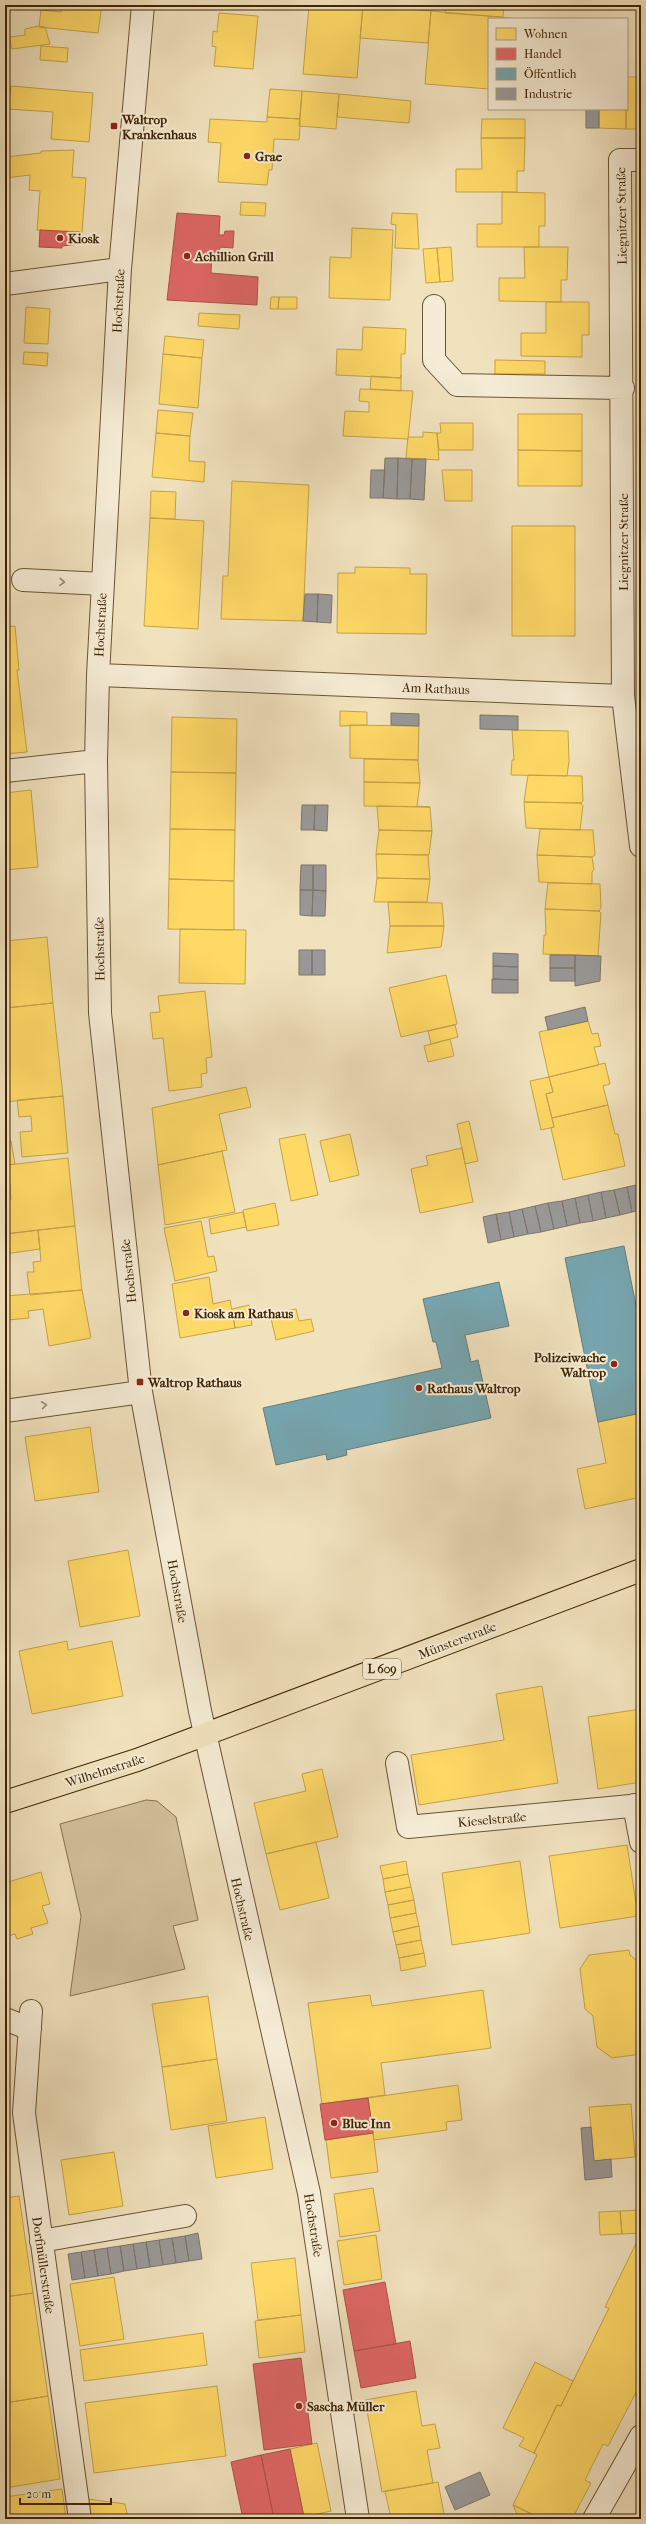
<svg xmlns="http://www.w3.org/2000/svg" width="646" height="2524" font-family="'IM FELL French Canon',serif">
<style>
.green{fill:#d3c29e;stroke:#887350}
.homes{fill:#ffd966;stroke:#c5a348}
.shops{fill:#e06666;stroke:#af5248}
.public{fill:#76a5af;stroke:#657e7b}
.industry{fill:#999;stroke:#7e766c}
.lines{fill:none;stroke-linecap:round;stroke-linejoin:round}
.minor-casing{stroke:#6b5432;stroke-width:24}
.major-casing{stroke:#3e2403;stroke-width:24}
.minor{stroke:#f6ecd5;stroke-width:22}
.major{stroke:#f1e2be;stroke-width:22}
.oneway{stroke:#9a886c}
.poi-dot{fill:#8f2418;stroke:#f6ecd5;stroke-width:1.5}
.labels{text-anchor:middle;stroke-width:4;stroke-linejoin:round;paint-order:stroke}
.shield{fill:#f6ecd5;stroke:#756042;stroke-width:1}
.shield-label{font-size:12px;font-weight:bold;fill:#3e2403}
.poi-label{font-size:13px;font-weight:bold;fill:#3e2403;stroke:#f6ecd5;text-anchor:start}
.street-label{font-size:13px;fill:#3e2403;stroke:#f6ecd5}
</style>
<rect width="100%" height="100%" fill="#f1e2be"/>
<filter id="stains"><feTurbulence type="fractalNoise" baseFrequency=".005" numOctaves="4"/><feColorMatrix values="0 0 0 0 .2 0 0 0 0 .09 0 0 0 0 .02 0 0 0 .5 -.17"/></filter>
<radialGradient id="worn" r=".72"><stop offset=".6" stop-color="#630" stop-opacity="0"/><stop offset="1" stop-color="#630" stop-opacity=".3"/></radialGradient>
<path class="green" d="M146,1800l11,1 19,16 22,103 -25,6 12,43 -115,27 11,-80 -21,-92z"/>
<path class="homes" d="M61,5h41l-4,28 -59,-6 2,-17 20,2z
M309,5h54l-6,73 -54,-4z
M363,5l68,6 -3,32 -68,-5z
M446,5h58l-1,12 -58,-4z
M522,5h45l-1,4z
M431,11l89,8h-31v70l-64,-5z
M219,13l39,3 -5,53 -39,-3 2,-19 -4,-1 1,-15 4,1z
M39,26l6,1 5,17 -38,5 -3,-12 16,-2v-6z
M41,46l27,2 -1,14 -27,-2z
M627,77h14v52h-15z
M11,86l82,7 -4,49 -38,-3 2,-27 -45,-3z
M270,89l32,2 -2,28 -33,-2z
M302,91l37,3 -3,35 -37,-3z
M339,94l72,7 -2,22 -72,-6z
M599,109h27v20l-27,-1z
M267,117l33,2v7l-1,14 -25,-1 -2,31h-3l-2,15 -49,-3 3,-39 -13,-1 2,-23 57,3z
M482,119h43v19h-44z
M481,138h44l-1,33h-7v21h-61v-23h26z
M74,150l-2,27 14,1 -4,55 -45,-3 3,-39 -11,-1 1,-15 -25,3v-21l36,-4v-2z
M502,192l43,1v33h-6v21h-62v-23h25z
M241,202l25,1 -1,13 -25,-1z
M392,213l25,1 2,35 -24,-1 1,-23 -5,-1z
M352,228l41,2 -3,70 -61,-2 1,-41 21,1z
M451,247l2,34 -13,1 -3,-34z
M524,247h44l-1,33h-6v22l-62,-1v-23h26z
M437,248l3,34 -14,1 -3,-34z
M271,297h8l-1,12h-8z
M279,297h18v12h-19z
M546,302h43v33h-7v22l-61,-1v-23h25z
M26,307l24,2 -2,35 -24,-1z
M199,313l41,2 -1,14 -41,-3z
M363,327l43,2 -1,25h-4v24l-65,-3 1,-26 25,1z
M165,336l39,4 -2,18 -39,-4z
M24,352l24,1 -1,13 -24,-2z
M163,354l39,4 -4,50 -39,-4z
M495,360l50,1v13h-50z
M401,375v16l-31,-2 1,-13 30,2z
M360,389l53,2 -5,48 -65,-3 2,-25 24,1v-10l-10,-1z
M158,410l35,3 -3,23 -34,-3z
M518,414h64v37l-64,-1z
M440,423h33v27h-34l-2,-17h4z
M423,432l14,1 2,27 -33,-2 2,-21h15z
M156,433l34,3 -1,25 16,1 -1,20 -52,-5z
M518,450l64,1v35h-64z
M442,470h30v31h-27z
M232,481l77,4 -6,136 -82,-2 2,-43h5z
M151,491l25,1 -1,27 -25,-1z
M150,518l54,3 -6,108 -54,-3z
M512,526h63v110h-63z
M355,567l55,1v6h17l-1,60 -89,-1 1,-60h17z
M15,626l4,44h-2l10,82 -22,2v-127z
M340,711l27,1v13l-27,1z
M172,717l65,2 -1,54 -65,-1z
M350,725l69,1 -1,34 -68,-2z
M512,730l56,1 1,30 -2,15 -56,-1 1,-15h2z
M364,759l54,1 2,23 -56,-1z
M171,772l65,1 -1,57 -65,-1z
M528,775l54,1 1,25 -2,2 -57,-1z
M364,782l56,1 -3,23 13,1 -66,-1z
M31,790l7,77 -33,3v-77z
M524,802l57,1 2,3 -3,24 -54,-2z
M377,806l53,1 2,24 -53,-1z
M170,829l65,1 -1,51 -65,-2z
M540,829l53,1 2,25 -3,2 -55,-2z
M379,830l53,1 -3,24 -53,-1z
M376,854l52,1 2,24 -53,-1z
M537,855l55,2 2,13 -2,2v12l-53,-2z
M377,878l53,1 -3,23h-53z
M169,879l65,2v49l-66,-1z
M548,883l52,1 1,24 -2,3 -54,-2z
M388,902l54,1 2,23h-54z
M545,909l54,2 2,2 -3,43 -55,-2 1,-19h2z
M390,926h54l-3,21 -54,6z
M180,929l66,1 -1,54 -66,-1z
M47,937l6,66 -46,5 -2,-21 5,-1 -2,-18h-3v-27z
M446,975l11,49 -56,13 -12,-49z
M205,991l7,66 -6,1 1,15 -6,1 1,13 -33,4 -6,-53 -10,1 -3,-26 10,-1 -2,-16z
M53,1003l10,93 -58,6v-94z
M588,1021l4,13 6,-1 3,13 -7,1 5,18 -50,12 -10,-45z
M455,1025l3,12 -27,7 -3,-13z
M450,1039l4,17 -26,6 -4,-16z
M605,1063l5,21 -7,2 5,19 -56,13 -6,-24 7,-2 -4,-15z
M549,1077l4,15 -7,2 8,33 -13,3 -11,-49z
M246,1087l5,20 -32,7 8,36 -69,15 -6,-57z
M63,1096l5,57 -46,4 -2,-25 12,-1 -1,-15 -12,1 -2,-17z
M608,1105l7,29h3l7,32 -62,14 -12,-52 3,-1 -2,-9z
M469,1121l9,40 -13,3 -8,-40z
M305,1134l13,61 -27,6 -12,-62z
M350,1134l9,41 -29,7 -10,-41z
M11,1141l4,23 -7,1 2,24h-5v-47z
M462,1148l11,54 -53,11 -9,-44 17,-4 -2,-9z
M222,1151l13,61 -70,13 -7,-60z
M68,1158l7,68 -70,8v-34l6,-1 -3,-34z
M275,1203l4,22 -32,6 -4,-21z
M243,1212l3,15 -35,7 -2,-15z
M201,1221l7,36 6,-1 3,15 -42,10 -11,-53z
M75,1226l7,64 -52,5 -3,-23h7l-1,-10 8,-1 -3,-31z
M38,1230l2,19 -35,5v-20z
M209,1277l4,27 17,-4 5,28 -55,10 -8,-54z
M82,1290l9,48 -42,8 -6,-37 -15,2 1,7 -21,2 -3,-24z
M249,1305l3,20 -17,3 -3,-19z
M296,1309l3,12 12,-2 3,12 -38,9 -6,-26z
M641,1413v84l-56,12 -8,-40 29,-6 -8,-41z
M90,1427l9,65 -64,9 -10,-64z
M128,1550l12,66 -60,11 -12,-66z
M67,1641l1,9 44,-9 11,55 -91,18 -13,-63z
M542,1686l16,97 -139,22 -8,-50 93,-15 -8,-46z
M641,1709v73l-43,7 -10,-72z
M5,1718l5,28 -5,1z
M322,1769l16,68 -72,17 -12,-51 52,-12 -4,-17z
M316,1842l13,56 -49,12 -14,-56z
M627,1845l11,71 -78,12 -11,-72z
M406,1861l2,13 -25,5 -3,-13z
M520,1861l10,72 -78,12 -10,-72z
M41,1872l9,32 -8,2 6,17 -17,5 2,6 -16,5 -2,-5 -10,3v-54z
M408,1874l3,13 -26,5 -2,-13z
M411,1887l3,13 -26,5 -3,-13z
M414,1900l2,13 -26,5 -2,-13z
M416,1913l3,13 -26,6 -3,-14z
M419,1926l2,14 -25,5 -3,-13z
M421,1940l3,13 -25,5 -3,-13z
M629,1950l1,5 11,9v90l-29,4 -15,-11 -4,-31 -8,-7 -5,-40 9,-14z
M424,1953l2,13 -25,5 -2,-13z
M483,1990l8,58 -110,15 4,32 -63,9 -14,-101 62,-8 2,11z
M208,1996l9,63 -55,8 -10,-63z
M217,2059l10,62 -56,9 -9,-63z
M458,2085l4,35 -16,2 1,8 -73,10 -6,-42z
M631,2104l4,53 -41,4 -5,-54z
M265,2117l8,52 -57,9 -8,-52z
M373,2133l5,39 -47,6 -5,-38z
M114,2152l9,54 -54,9 -8,-55z
M373,2188l7,43 -40,6 -6,-43z
M19,2196l14,97 -28,4v-99z
M641,2210v23l-19,1 -2,-23z
M620,2211l2,23 -22,1 -1,-23z
M641,2233v141l-3,7 3,2 -33,63 -5,-2 -18,36 6,3 -19,36h-30l-29,-14 24,-50 -3,-2 23,-48 4,1 48,-98 -4,-1z
M376,2235l6,44 -38,6 -7,-44z
M295,2258l6,57 -43,5 -7,-57z
M114,2277l10,62 -44,7 -10,-62z
M33,2293l15,103 -43,7v-106z
M301,2315l4,37 -46,6 -4,-37z
M203,2333l4,32 -123,16 -4,-31z
M535,2362l38,19 -12,25 -4,-1 -23,48 -15,-7 5,-8 -21,-10z
M217,2386l9,70 -132,17 -9,-70z
M416,2391l6,35 13,-2 5,24 -13,2 6,33 -51,9 -17,-92z
M48,2396l12,83 -55,9v-85z
M317,2443l14,68 -27,6 -14,-68z
M438,2482l7,37h-54l-6,-28z
M62,2489l4,30h-61v-22z
M88,2499l37,5 3,15h-39z
M513,2505l29,14h-23z"/>
<path class="shops" d="M177,213l43,3 -1,19h5l1,-4h9l-1,17 -13,-1 -1,7h-7l-1,19 47,4 -1,28 -90,-5z
M40,230l40,2v12l-18,2v2l-23,-1z
M368,2098l5,35 -48,7 -5,-36z
M385,2282l11,62 -42,7 -11,-61z
M410,2341l6,37 -55,10 -7,-37z
M301,2358l11,86 -48,6 -11,-86z
M290,2449l14,68 -30,2 -13,-64z
M261,2455l13,64h-31l-12,-57z"/>
<path class="public" d="M624,1246l17,84v83l-43,9 -33,-164z
M499,1282l10,44 -44,9 6,27 7,-2 13,58 -145,32 1,5 -20,5 -1,-6 -50,11 -13,-57 179,-40 -6,-26h-3l-10,-43z"/>
<path class="industry" d="M586,109h13v19h-13z
M385,458h13l-1,41 -14,-1z
M398,458l14,1 -2,40h-13z
M412,459h14l-2,41 -14,-1z
M371,470h14l-2,28h-13z
M305,594h13l-1,28 -14,-1z
M318,594l14,1 -1,28 -14,-1z
M391,713l28,1v12l-28,-1z
M480,715l38,1v14l-38,-1z
M302,805h13l-1,25h-13z
M315,805h13l-1,26 -13,-1z
M301,865h12v25h-13z
M313,865h13v26l-13,-1z
M300,890h13l-1,26 -12,-1z
M313,890l13,1 -1,25h-13z
M299,950h13v25h-13z
M312,950h13v25h-13z
M493,953l25,1v13l-25,-1z
M550,955h25v13h-25z
M575,955l26,1 -1,25 -25,5z
M493,966l25,1v13l-25,-1z
M550,968h25v13h-25z
M492,979l26,1v13h-26z
M585,1007l3,14 -40,9 -3,-13z
M641,1184v26l-9,2 -5,-25z
M627,1187l5,25 -12,3 -6,-25z
M614,1190l6,25 -14,3 -5,-26z
M601,1192l5,26 -13,3 -5,-26z
M588,1195l5,26 -13,2 -5,-25z
M575,1198l5,25 -13,3 -5,-25z
M562,1201l5,25 -13,3 -6,-26z
M548,1203l6,26 -13,3 -6,-26z
M535,1206l6,26 -13,2 -6,-25z
M522,1209l6,25 -14,3 -5,-25z
M509,1212l5,25 -13,3 -5,-26z
M496,1214l5,26 -13,3 -5,-26z
M591,2127l3,34 17,-2 1,18 -27,3 -4,-52z
M198,2233l4,26 -13,2 -4,-25z
M185,2236l4,25 -13,2 -4,-25z
M172,2238l4,25 -13,2 -4,-25z
M159,2240l4,25 -13,2 -4,-25z
M146,2242l4,25 -13,2 -4,-25z
M133,2244l4,25 -13,2 -4,-25z
M120,2246l4,25 -13,3 -4,-26z
M107,2248l4,26 -13,2 -4,-26z
M94,2250l4,26 -13,2 -4,-26z
M81,2252l4,26 -13,2 -4,-26z
M480,2472l10,23 -35,15 -10,-23z"/>
<g class="lines">
<defs>
<path id="minor" d="M143,5l-23,264 -22,406 -2,86 4,252 41,379 59,319 109,482 49,326
M5,284l115,-15
M434,306v54l23,25 166,3
M23,580l80,4
M98,675l525,21 18,150
M623,696l-3,-536h21
M5,771l91,-10
M5,1411l136,-19
M397,1763l11,64 233,-22
M634,1805l7,37
M31,2011l-7,102 56,406
M5,2019l25,10
M41,2241l144,-25
M594,2519l47,-83"/>
<path id="major" d="M5,1802l132,-42 504,-190"/>
</defs>
<use href="#minor" class="minor-casing"/>
<use href="#major" class="major-casing"/>
<use href="#minor" class="minor"/>
<use href="#major" class="major"/>
</g>
<defs><path id="oneway-chevron" d="M-2-3.5L2.5 0L-2 3.5" fill="none" stroke-width="1.6" stroke-linecap="round" stroke-linejoin="round"/></defs>
<g class="oneway">
<use href="#oneway-chevron" transform="translate(62 582) rotate(3)"/>
<use href="#oneway-chevron" transform="translate(44 1405) rotate(-8)"/>
</g>
<g class="poi-dot">
<rect x="110" y="122" width="8" height="8" rx="2"/>
<circle cx="247" cy="156" r="4"/>
<circle cx="60" cy="238" r="4"/>
<circle cx="187" cy="256" r="4"/>
<circle cx="186" cy="1313" r="4"/>
<circle cx="614" cy="1364" r="4"/>
<rect x="136" y="1378" width="8" height="8" rx="2"/>
<circle cx="419" cy="1388" r="4"/>
<circle cx="334" cy="2123" r="4"/>
<circle cx="299" cy="2406" r="4"/>
</g>
<g class="labels">
<rect class="shield" x="363" y="1659" width="38" height="20" rx="3"/>
<g class="shield-label">
<text x="382" y="1673">L 609</text>
</g>
<g class="poi-label">
<text x="122" y="124">Waltrop<tspan x="122" dy="15">Krankenhaus</tspan></text>
<text x="255" y="161">Grae</text>
<text x="68" y="243">Kiosk</text>
<text x="195" y="261">Achillion Grill</text>
<text x="194" y="1318">Kiosk am Rathaus</text>
<text x="606" y="1362" text-anchor="end">Polizeiwache<tspan x="606" dy="15">Waltrop</tspan></text>
<text x="148" y="1387">Waltrop Rathaus</text>
<text x="427" y="1393">Rathaus Waltrop</text>
<text x="342" y="2128">Blue Inn</text>
<text x="307" y="2411">Sascha Müller</text>
</g>
<g class="street-label">
<text transform="translate(621 216) rotate(-91)" y="5">Liegnitzer Straße</text>
<text transform="translate(118 301) rotate(-87)" y="5">Hochstraße</text>
<text transform="translate(623 542) rotate(-90)" y="5">Liegnitzer Straße</text>
<text transform="translate(100 625) rotate(-87)" y="5">Hochstraße</text>
<text transform="translate(436 688) rotate(2)" y="5">Am Rathaus</text>
<text transform="translate(99 949) rotate(-91)" y="5">Hochstraße</text>
<text transform="translate(128 1271) rotate(-96)" y="5">Hochstraße</text>
<text transform="translate(178 1591) rotate(80)" y="5">Hochstraße</text>
<text transform="translate(457 1640) rotate(-21)" y="5">Münsterstraße</text>
<text transform="translate(105 1770) rotate(-18)" y="5">Wilhelmstraße</text>
<text transform="translate(492 1819) rotate(-5)" y="5">Kieselstraße</text>
<text transform="translate(243 1909) rotate(77)" y="5">Hochstraße</text>
<text transform="translate(314 2225) rotate(81)" y="5">Hochstraße</text>
<text transform="translate(44 2265) rotate(82)" y="5">Dorfmüllerstraße</text>
</g>
</g>
<rect width="646" height="2524" fill="none" stroke="#f1e2be" stroke-width="20"/>
<rect x="6" y="6" width="634" height="2512" fill="none" stroke="#3e2403" stroke-width="2"/>
<rect x="10" y="10" width="626" height="2504" fill="none" stroke="#3e2403"/>
<rect x="488" y="18" width="140" height="92" fill="#f6ecd5" stroke="#ac9c81"/>
<rect x="496" y="28" width="20" height="12" fill="#ffd966" stroke="#ac9c81"/>
<text x="524" y="38" font-size="12" fill="#3e2403">Wohnen</text>
<rect x="496" y="48" width="20" height="12" fill="#e06666" stroke="#ac9c81"/>
<text x="524" y="58" font-size="12" fill="#3e2403">Handel</text>
<rect x="496" y="68" width="20" height="12" fill="#76a5af" stroke="#ac9c81"/>
<text x="524" y="78" font-size="12" fill="#3e2403">Öffentlich</text>
<rect x="496" y="88" width="20" height="12" fill="#999999" stroke="#ac9c81"/>
<text x="524" y="98" font-size="12" fill="#3e2403">Industrie</text>
<path d="M20 2498v6h91v-6" fill="none" stroke="#3e2403" stroke-width="2"/>
<text x="26" y="2498" font-size="12" fill="#3e2403" stroke="#f6ecd5" stroke-width="3" paint-order="stroke">20 m</text>
<rect width="100%" height="100%" filter="url(#stains)"/>
<rect width="100%" height="100%" fill="url(#worn)"/>
</svg>
